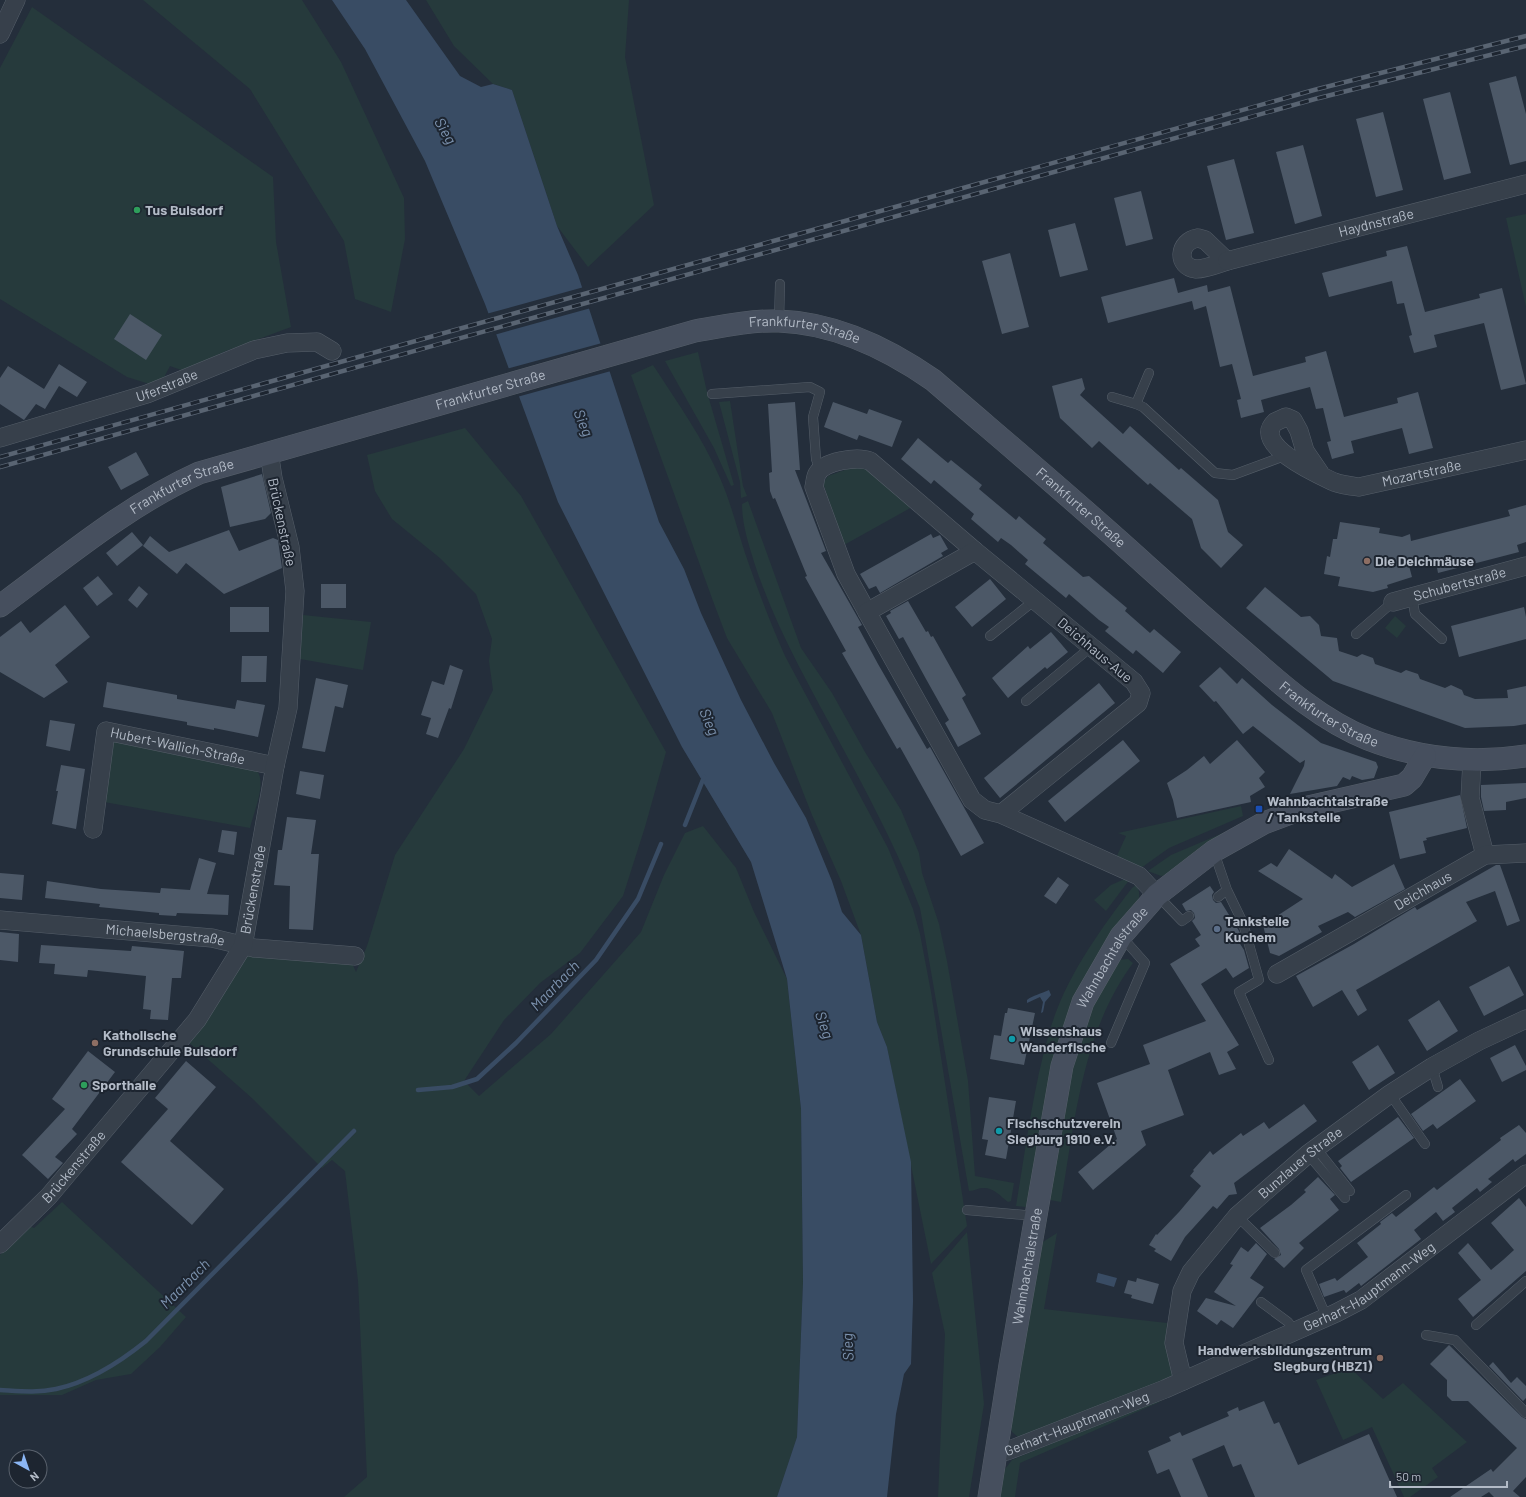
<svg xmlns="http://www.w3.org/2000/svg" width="1526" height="1497" font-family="Barlow,sans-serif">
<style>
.green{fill:#263a3c}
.water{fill:#394c64}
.pier{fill:#242e3b}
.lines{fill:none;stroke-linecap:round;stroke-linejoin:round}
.stream{stroke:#394c64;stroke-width:4.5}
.building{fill:#4c5867}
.service-casing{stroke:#555e69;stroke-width:10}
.minor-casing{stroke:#555e69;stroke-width:19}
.secondary-casing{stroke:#555e69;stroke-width:23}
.service{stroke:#37404b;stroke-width:9}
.minor{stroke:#37404b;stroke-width:18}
.secondary{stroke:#464f5e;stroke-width:22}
.rail-casing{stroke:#596472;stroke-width:4.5}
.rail{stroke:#1d2530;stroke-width:3;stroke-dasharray:9;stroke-linecap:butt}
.leisure-dot{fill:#2e9e5b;stroke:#1d2530;stroke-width:1.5}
.education-dot{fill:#8d6e63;stroke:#1d2530;stroke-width:1.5}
.transit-dot{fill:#1a4fb4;stroke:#1d2530;stroke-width:1.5}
.service-dot{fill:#5c6f8a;stroke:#1d2530;stroke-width:1.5}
.culture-dot{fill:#0f9aa8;stroke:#1d2530;stroke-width:1.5}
.labels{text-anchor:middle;stroke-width:4;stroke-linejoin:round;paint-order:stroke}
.poi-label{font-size:14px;font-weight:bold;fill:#b3bbc7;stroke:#1d2530;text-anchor:start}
.street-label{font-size:14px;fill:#b3bbc7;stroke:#1d2530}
.water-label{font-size:15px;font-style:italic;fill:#7c92ae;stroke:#1d2530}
</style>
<rect width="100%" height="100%" fill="#242e3b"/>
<path class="green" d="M143,0h159l39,62 63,136 1,41 -14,73 -36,-13 -11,-58 -94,-152z
M426,0h203l-4,57 29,148 -66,62 -31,-41 -45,-136 -19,-6 -39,-38z
M32,7l241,170 3,65 15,85 -65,24 -42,20 -14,-5 -11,21 -32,-10 -127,-78v-231z
M1526,214v93l-20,-89z
M698,352l9,40 27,93 -3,1 -17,-38 -49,-87z
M653,365c24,37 50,73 67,113 11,25 17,50 25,75 12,35 25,69 40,103l103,192 25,61 7,25 11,58 36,234 -36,38 -44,-217 -10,-25 -16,-87 -20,-54 -29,-66 -40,-102 -45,-75 -14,-37 -82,-226z
M730,401l13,85 4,10 -6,2 -1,-16 -21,-80z
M465,428l56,68 145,256 -21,75 -22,69 -43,57 -40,30 -36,37 -40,61 15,15 72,-62 90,-102 23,-57 21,-42 18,-7 33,42 18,44 33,67 14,130 2,173 -6,155 -20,60h-433l23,-20 -9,-196 -13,-110 -13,-11 -10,8 -69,-69 -67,-59 61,-89 104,10 5,11 11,-26 28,-91 69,-106 29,-59 -4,-29 3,-22 -16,-45 -35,-35 -49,-40 -17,-28 -8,-36z
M853,467h10l51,39 -70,39 -21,-62 5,-7z
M748,501l53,147 31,45 33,59 36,58 18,43 3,20 17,51 8,37 21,120 7,95 39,7 -3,18 -3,1c-8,-6 -14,-15 -26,-14 -4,0 -7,3 -13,3l-49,-283c-22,-56 -50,-110 -79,-163 -32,-60 -66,-118 -87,-183 -6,-20 -12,-38 -12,-58z
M303,615l68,7 -8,48 -63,-11z
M1395,616l11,10 -9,12 -12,-10z
M113,741l144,30c10,12 -4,43 -7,57l-146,-26z
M1241,806l2,10 -74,32 -28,20 -25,-10 10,-22 -8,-3z
M1230,830l-62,45 -7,1 -13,-5 23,-16z
M1127,878l3,1 -24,32 -12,-11 17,-15z
M1136,885c12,17 -13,37 -24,50l-82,269 -4,3 -10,-1c10,-59 17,-119 34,-176 15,-52 50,-100 82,-142z
M1128,959l5,4c-51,69 -58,158 -72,239l-11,-2 15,-113 27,-83 26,-44z
M62,1202l124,115 -26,30 -29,27 -35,6 -34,15h-62v-140l29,-29 5,2z
M967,1232l17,172 -15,93h-31l7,-163 -13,-61z
M1057,1233l-13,76 123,14 -1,18 7,36 -155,60 -6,-5 -3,-14 29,-173z
M1350,1368l33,31 20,-16 64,59 -35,26 6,9 -28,20h-6l-32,-70 -29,13 -27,-60z
M1162,1401l-142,62 -5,34h-18l5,-24 10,-13 137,-57z"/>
<path class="water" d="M332,0h74l54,76 21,11 12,-3 19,6 45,136 21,49 81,247 25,47 17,44 40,87 33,63 32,55 26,63 10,31 19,23 16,87 10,25 24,115 2,139 -2,63 -7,10 -8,40 -9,83h-110l20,-60 6,-155 -2,-173 -14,-130 -36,-117 -69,-115 -124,-245 -73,-198 -60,-143 -60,-112z
M1049,990l2,5 -6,7 -2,10 -2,1 2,-11 -3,-5 -13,6v-3c6,-5 14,-6 22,-10z
M1098,1273l19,5 -3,9 -18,-5z"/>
<path class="pier" d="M584,287l7,21 -97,27 -8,-21z
M602,343l9,28 -94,26 -11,-28z"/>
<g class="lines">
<path class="stream" d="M685,825l19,-48
M418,1090l34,-3 25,-8 39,-36 80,-83 42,-61 23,-55
M0,1390c19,1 37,3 56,-1 33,-7 64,-27 90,-48l208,-210"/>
</g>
<path class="building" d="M1516,76l10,38v47l-16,4 -21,-82z
M1450,92l21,81 -27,7 -21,-81z
M1383,112l20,78 -27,7 -20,-78z
M1303,145l19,71 -27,8 -19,-72z
M1234,159l20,74 -28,7 -19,-74z
M1141,191l12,48 -27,7 -12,-48z
M1075,223l13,47 -28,7 -12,-47z
M1407,246l18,66 55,-14 -1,-4 23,-6 24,96 -25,6 -17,-67 -50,12 3,12 -23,6 -5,-17 3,-1 -8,-32 -7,1 -5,-23 -63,16 -7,-24 65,-17 -1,-5z
M1010,253l19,74 -27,7 -20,-73z
M1174,278l4,15 29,-8 1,7 22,-6 23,90 53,-14 -1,-5 21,-6 18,66 54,-14 -1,-5 21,-6 15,56 -24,6 -7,-26 -51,13 3,12 -22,6 -5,-17 4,-1 -8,-33 -7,1 -6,-22 -49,13 3,12 -23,6 -4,-18 4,-1 -9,-35 -12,3 -14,-61 -12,4 -2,-9 -84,22 -7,-26z
M130,314l32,21 -16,25 -32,-21z
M59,364l28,18 -10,15 -18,-11 -14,23 -9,-5 -12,16 -24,-16v-26l8,-12 36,23z
M1082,378l3,11 -5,6 43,39 7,-8 49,44 2,-2 37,32 10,32 15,13 -22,23 -20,-20 -9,-29 -42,-36 -2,2 -49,-44 -7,7 -32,-30 -8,-32z
M795,402l5,68h-5l31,81 -5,2 41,72 -4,2 20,37 49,85 3,-2 54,96 -23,13 -61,-109 -3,2 -55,-96 4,-2 -41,-74 2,-1 -32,-78 -2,1 -3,-8 -1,-18 3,-1 -4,-68z
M833,402l34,12 2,-5 33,12 -10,26 -33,-12 -2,5 -33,-13z
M918,438l30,25 3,-3 31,25 -3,4 37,31 3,-4 9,8 18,15 -3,4 40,34 6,-1 38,32 -2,3 25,22 4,-4 27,23 -18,21 -27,-23 -3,4 -28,-23 4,-4 -10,-7 -30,-26 -3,4 -41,-34 3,-4 -17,-15 -10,-7 -3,4 -27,-23 3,-5 -40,-34 -3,4 -30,-25z
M136,452l13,23 -28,15 -13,-23z
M262,474l9,39 -6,6 -35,8 -9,-40z
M1526,505v37l-9,3 2,7 -81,21 -3,-16 -27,5 4,15 -25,8 1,3 -15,4 -35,-6 2,-9 -16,-3 3,-18 3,1 3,-18h4l3,-17 40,6 -1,5 23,4 8,-3 1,7 99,-25 -2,-6z
M229,530l10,21 34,-13 5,2 4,28 -58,26 -38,-31 -9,11 -34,-28 7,-10 19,16z
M132,532l11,13 -26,21 -11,-13z
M931,534l2,4 7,-3 8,14 -7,4 2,3 -63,37 -4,-7 -7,3 -9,-15z
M98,576l15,18 -16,12 -14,-18z
M990,579l16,20 -34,28 -17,-20z
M321,584h25v24h-25z
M139,586l9,8 -11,14 -9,-8z
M1265,587l36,30 9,-1 9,9 2,11 16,2 2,13 18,6 5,-3 11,4 2,6 26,9 5,-3 12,4 2,5 25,9 6,-3 11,5 2,5 11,4 33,-1 -1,-8 19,-4v38l-12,2 -49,2 -132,-47 -87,-73z
M908,601l18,31 2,-1 3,6 2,-1 33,59 -4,3 19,36 -23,13 -13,-24 4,-3 -23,-41 -23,-42 -4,2 -13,-23 5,-3 -1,-2z
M65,605l25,32 -35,28 13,17 -24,16 -44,-26v-35l21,-16 9,12z
M230,607h39v25h-39z
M1524,607l2,10v22l-67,18 -8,-31z
M1051,632l17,20 -21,17 -2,-2 -37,31 -16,-20 36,-32 2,3z
M242,656h25l-1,26h-25z
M450,665l13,5 -12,39 -2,-1 -11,30 -12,-4 5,-16 -10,-3 11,-34 12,4z
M1220,667l17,17 5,-6 30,27 49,38 55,19 2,5 -4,11 -12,2 -10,-4 -2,4 -7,-3 -6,9 -47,8 14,-28 1,-6 -5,3 -47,-37 -10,8 -27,-33 -2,1 -15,-16z
M316,678l32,7 -5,23 -8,-2 -10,46 -23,-4z
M107,682l70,13v4l58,10 2,-9 28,5 -7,32 -44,-9v2l-27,-5v-3l-84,-15z
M1099,683l16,20 -115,95 -16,-20z
M50,720l25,4 -5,27 -24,-5z
M1123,740l17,21 -75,61 -17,-21z
M1237,740l28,32 -6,6 6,9 -15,9 1,6 -74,16 -4,-18 -6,-17 20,-13 17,-14 6,8z
M61,765l24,4 -9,60 -24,-5 6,-33h-2z
M300,771l24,4 -4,24 -24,-5z
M1526,783v15l-20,4v8l-22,1 -3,-14v-12z
M1460,795l7,33 -41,10 1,2 -4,1 3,12 -26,6 -11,-47z
M287,817l29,3 -5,34h8l-6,76 -24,-1 1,-43 -16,-1 4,-35h4z
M222,830l15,2 -3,23 -16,-3z
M1289,849l43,30 3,-5 17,13 42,-23 11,25 -50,28 -7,-5 -30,14 4,6 -43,24 -9,-3 -7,-28 40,-26 -45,-28 13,-8 6,4z
M199,858l17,5 -9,31 22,1 -1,20 -51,-2 -1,3 -17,-1v-2l-60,-6 1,-3 -55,-6 2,-17 54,8 59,4 1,-5 29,2z
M1496,865h4l20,56 -13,5 -12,-35 -29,11 11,19 -121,69 11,20 -9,6 -16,-26 -29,17 -17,-31 58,-32 61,-37 2,3z
M0,873l24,2 -2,25 -22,-2z
M1058,877l11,8 -13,19 -12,-8z
M1210,886l4,6 -2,3 1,5 3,3 5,-1 18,29 1,2 -5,3 9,14 5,18 -16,10 -7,-10 -25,16 38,61 -12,7 9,17 -17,6 -9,-23 -42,18 16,45 -43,16 5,14 -53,45 -15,-18 39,-33 -20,-56 53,-19 -7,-19 63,-24 -36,-57 30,-18 -5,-7 6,-4 -9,-14 3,-3 -1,-5 -3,-3 -5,1 -4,-7z
M0,932l19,2 -1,28 -18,-2z
M41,945l90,6 1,-5 52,5 -3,27h-9l-4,42 -18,-1 1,-9 -8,-1 3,-33 -58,-6 -1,7 -33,-3 1,-10 -16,-1z
M1509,966l15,29 -40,21 -15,-29z
M1439,1000l19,31 -31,20 -19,-31z
M1008,1008l27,5 -11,52 -34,-6 4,-24 7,1 4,-23h2z
M1378,1045l17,28 -26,17 -17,-28z
M1515,1045l11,21v4l-24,12 -12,-24z
M88,1051l27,21 -43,57 5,5 -22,23 8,6 -15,16 -26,-24 43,-46 -13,-10z
M186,1061l30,26 -46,54 54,48 -32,36 -71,-63 47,-53 -13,-11z
M1460,1079l16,22 -39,28 -4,-5 -10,7 -12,-17z
M989,1097l27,4 -10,58 -21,-4 3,-15 -6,-1z
M1304,1104l13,17 -83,62 3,11 -8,1 -12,14 -4,-3 -28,31 -14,24 -17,-10 2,-2 -7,-4 7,-11 1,1 22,-23 22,-26 -11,-10 4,-5 -1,-1 17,-19 3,4 28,-22 2,3 21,-14 5,7z
M1398,1117l16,21 -63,44 -11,-14 2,-2 -4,-5z
M1519,1125l7,8v21l-11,8 -2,-3 -25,20 4,3 -12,10 -3,-4 -25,20 3,4 -12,9 -7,-9 -22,18 7,9 -60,47 -2,-3 -13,10 -2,-3 -20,7 -5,-13 16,-6 2,3 31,-24 -11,-14 24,-19 -1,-2 12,-9 4,4 38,-30 3,3 64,-50 -1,-2z
M1318,1177l17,18 -5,4 9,11 -40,33 5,5 -20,20 -10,-9 7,-4 -2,-6 -19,-21 31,-23 15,-13 -2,-2z
M1519,1198l7,9v64l-53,46 -15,-18 23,-19 -23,-27 10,-10 23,27 12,-10 11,-10 -23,-27z
M1256,1243l11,11 -17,24 14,9 -31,41 -12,-8 -4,5 -20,-14 9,-13 30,8 -22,-14 19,-27 -3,-1 11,-17 7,5z
M1137,1278l22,6 -6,20 -22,-6 1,-3 -8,-2 4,-13 8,2z
M1449,1345l73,72 4,2v58l-13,14 7,6h-26l-5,-5 -8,5h-31l41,-28 2,3 24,-24 -49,-47h-16l-5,-5v-16l-17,-16z
M1493,1362l18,21 6,-6 9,9v12l-3,3 -34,-35z
M1264,1401l10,23 5,-2 19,43 71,-31 28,63h-142l-14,-33 -8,3 -9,-22 -32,14 16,38h-27l-12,-28 -12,5 -9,-23 23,-10 -2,-4 11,-5 2,4 47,-20 -2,-4 11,-5 1,4z"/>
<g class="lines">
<defs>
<path id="service" d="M779,321l1,-37
M1149,373l-13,31 7,3 72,66 18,2 54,-20
M712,394l98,-7 10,5 -7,25 3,42 4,11
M1112,397l24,7
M1412,596l3,18 27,25
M1356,634l37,-32
M990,636l45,-36
M1026,701l65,-54
M1214,852l13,38 -9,7
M1227,890l16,33 16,57 -20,12 30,68
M1157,895l25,26 7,-5
M1111,1043l34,-80 -24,-27
M1432,1067l6,20
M1390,1094l35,50
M1316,1148l34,43
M1308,1154l37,44
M967,1210l69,6
M1237,1216l38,37
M1261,1302l27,20 8,10
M1327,1318l-21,-48 100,-75
M1476,1325l50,-44
M1426,1335l29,5 71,73"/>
<g id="minor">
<path d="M0,34l16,-34"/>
<path d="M1198,238l7,2 22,21c-9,3 -22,8 -31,8 -20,-2 -18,-28 2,-31z"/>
<path id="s1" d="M1227,261l299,-77"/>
<path id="s2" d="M0,438l147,-44 107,-44 33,-7 30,-1 15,9"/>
<path id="s3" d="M1320,473l-15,-22 -6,-20 -6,-11 -7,-3 -11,5c-24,23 44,53 59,60 8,3 17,4 25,5l167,-37"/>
<path id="s4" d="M1393,602l133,-36"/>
<path d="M867,612l-21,-38 -32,-87c1,-4 1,-9 3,-13 7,-13 40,-18 53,-13l105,90"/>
<path d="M1472,761l-2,37 15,57"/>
<path d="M1001,814l137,-111 3,-10 -7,-11 -159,-131 -108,61 105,188 13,10 16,4 138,62 18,19"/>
<path id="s5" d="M93,829l13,-98 169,35"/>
<path id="s6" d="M0,920l212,18 42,10 101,8"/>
<path id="s7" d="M1277,974l208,-119 41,-2"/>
<path id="s8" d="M0,1244l49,-48 148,-176 46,-74 32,-180 13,-58 7,-117 -5,-44 -17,-69 -4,-26"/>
<path id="s9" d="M1183,1381l-9,-38 8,-52 9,-19 46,-56 71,-62 82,-60 42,-27 47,-26 47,-22"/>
<path id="s10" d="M997,1453l10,-2 158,-62 171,-76 25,-13 165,-126"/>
</g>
<g id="secondary">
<path id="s11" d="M0,606c64,-47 126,-100 199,-133l496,-142c28,-5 56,-11 84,-10 57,2 108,27 154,59 72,62 145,123 215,187 33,30 67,60 101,89 36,32 74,65 119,83 51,20 104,25 158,17"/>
<path id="s12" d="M989,1497l21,-132 52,-299 21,-64 38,-66 36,-41 57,-44 50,-28 40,-15 100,-23 8,-7 13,-22"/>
</g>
</defs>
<use href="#service" class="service-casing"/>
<use href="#minor" class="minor-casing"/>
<use href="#secondary" class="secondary-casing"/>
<use href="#service" class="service"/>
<use href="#minor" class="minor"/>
<use href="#secondary" class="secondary"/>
<defs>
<path id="rail" d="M0,457l1314,-367 212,-54
M0,467l1315,-368 211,-53"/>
</defs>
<use href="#rail" class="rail-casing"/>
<use href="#rail" class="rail"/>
</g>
<g class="leisure-dot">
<circle cx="137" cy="210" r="4"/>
<circle cx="84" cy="1085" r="4"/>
</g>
<g class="education-dot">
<circle cx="1367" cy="561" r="4"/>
<circle cx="95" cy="1043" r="4"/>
<circle cx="1380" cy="1358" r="4"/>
</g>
<rect class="transit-dot" x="1255" y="805" width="8" height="8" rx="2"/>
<circle class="service-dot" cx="1217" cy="929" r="4"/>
<g class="culture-dot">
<circle cx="1012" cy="1039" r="4"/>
<circle cx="999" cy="1131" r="4"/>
</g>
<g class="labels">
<g class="poi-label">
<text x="145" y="215">Tus Buisdorf</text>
<text x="1375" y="566">Die Deichmäuse</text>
<text x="1267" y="806">Wahnbachtalstraße<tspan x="1267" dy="16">/ Tankstelle</tspan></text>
<text x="1225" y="926">Tankstelle<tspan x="1225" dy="16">Kuchem</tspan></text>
<text x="1020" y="1036">Wissenshaus<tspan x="1020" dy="16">Wanderfische</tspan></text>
<text x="103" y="1040">Katholische<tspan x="103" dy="16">Grundschule Buisdorf</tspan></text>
<text x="92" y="1090">Sporthalle</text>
<text x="1007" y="1128">Fischschutzverein<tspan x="1007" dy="16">Siegburg 1910 e.V.</tspan></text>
<text x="1372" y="1355" text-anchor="end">Handwerksbildungszentrum<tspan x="1372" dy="16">Siegburg (HBZ1)</tspan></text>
</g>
<g class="street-label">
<text dy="5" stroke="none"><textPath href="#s1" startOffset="154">Haydnstraße</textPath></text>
<text dy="5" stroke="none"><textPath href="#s11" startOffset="867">Frankfurter Straße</textPath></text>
<text dy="5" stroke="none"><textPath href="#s2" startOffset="175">Uferstraße</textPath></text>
<text dy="5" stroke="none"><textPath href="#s11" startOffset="543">Frankfurter Straße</textPath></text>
<text dy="5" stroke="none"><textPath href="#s3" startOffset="265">Mozartstraße</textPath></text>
<text dy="5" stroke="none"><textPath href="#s11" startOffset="219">Frankfurter Straße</textPath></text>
<text dy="5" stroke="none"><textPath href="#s11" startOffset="1203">Frankfurter Straße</textPath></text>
<text transform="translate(282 522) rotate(78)" y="5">Brückenstraße</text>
<text dy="5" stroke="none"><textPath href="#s4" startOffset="69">Schubertstraße</textPath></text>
<text transform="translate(1095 650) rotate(40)" y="5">Deichhaus-Aue</text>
<text dy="5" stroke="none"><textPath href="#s11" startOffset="1527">Frankfurter Straße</textPath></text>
<text dy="5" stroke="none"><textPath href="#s5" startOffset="172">Hubert-Wallich-Straße</textPath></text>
<text dy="5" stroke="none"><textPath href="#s8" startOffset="443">Brückenstraße</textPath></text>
<text dy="5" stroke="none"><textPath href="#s7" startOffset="168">Deichhaus</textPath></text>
<text dy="5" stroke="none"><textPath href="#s6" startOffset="166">Michaelsbergstraße</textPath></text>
<text dy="5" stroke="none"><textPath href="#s12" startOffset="558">Wahnbachtalstraße</textPath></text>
<text dy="5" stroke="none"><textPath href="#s9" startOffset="268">Bunzlauer Straße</textPath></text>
<text dy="5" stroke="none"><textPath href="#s8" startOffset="107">Brückenstraße</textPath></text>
<text dy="5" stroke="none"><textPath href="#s12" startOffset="234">Wahnbachtalstraße</textPath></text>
<text dy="5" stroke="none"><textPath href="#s10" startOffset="409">Gerhart-Hauptmann-Weg</textPath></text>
<text dy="5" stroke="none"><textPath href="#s10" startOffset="85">Gerhart-Hauptmann-Weg</textPath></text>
</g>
<g class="water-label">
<text transform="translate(445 131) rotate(60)" y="5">Sieg</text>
<text transform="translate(583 423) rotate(68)" y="5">Sieg</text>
<text transform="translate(709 722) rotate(67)" y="5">Sieg</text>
<text transform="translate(555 986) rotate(-46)" y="5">Maarbach</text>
<text transform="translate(824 1025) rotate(71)" y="5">Sieg</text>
<text transform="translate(185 1284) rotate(-45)" y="5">Maarbach</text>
<text transform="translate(848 1347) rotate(-93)" y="5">Sieg</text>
</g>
</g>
<g transform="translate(28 1469) rotate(140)"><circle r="19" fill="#1d2530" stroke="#59616c"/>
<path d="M0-3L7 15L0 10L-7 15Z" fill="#8bb6f4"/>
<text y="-6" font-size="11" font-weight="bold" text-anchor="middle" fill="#b3bbc7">N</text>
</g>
<path d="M1390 1481v6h117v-6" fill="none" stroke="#b3bbc7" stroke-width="2"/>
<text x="1396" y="1481" font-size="12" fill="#b3bbc7" stroke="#1d2530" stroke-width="3" paint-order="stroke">50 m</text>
</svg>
